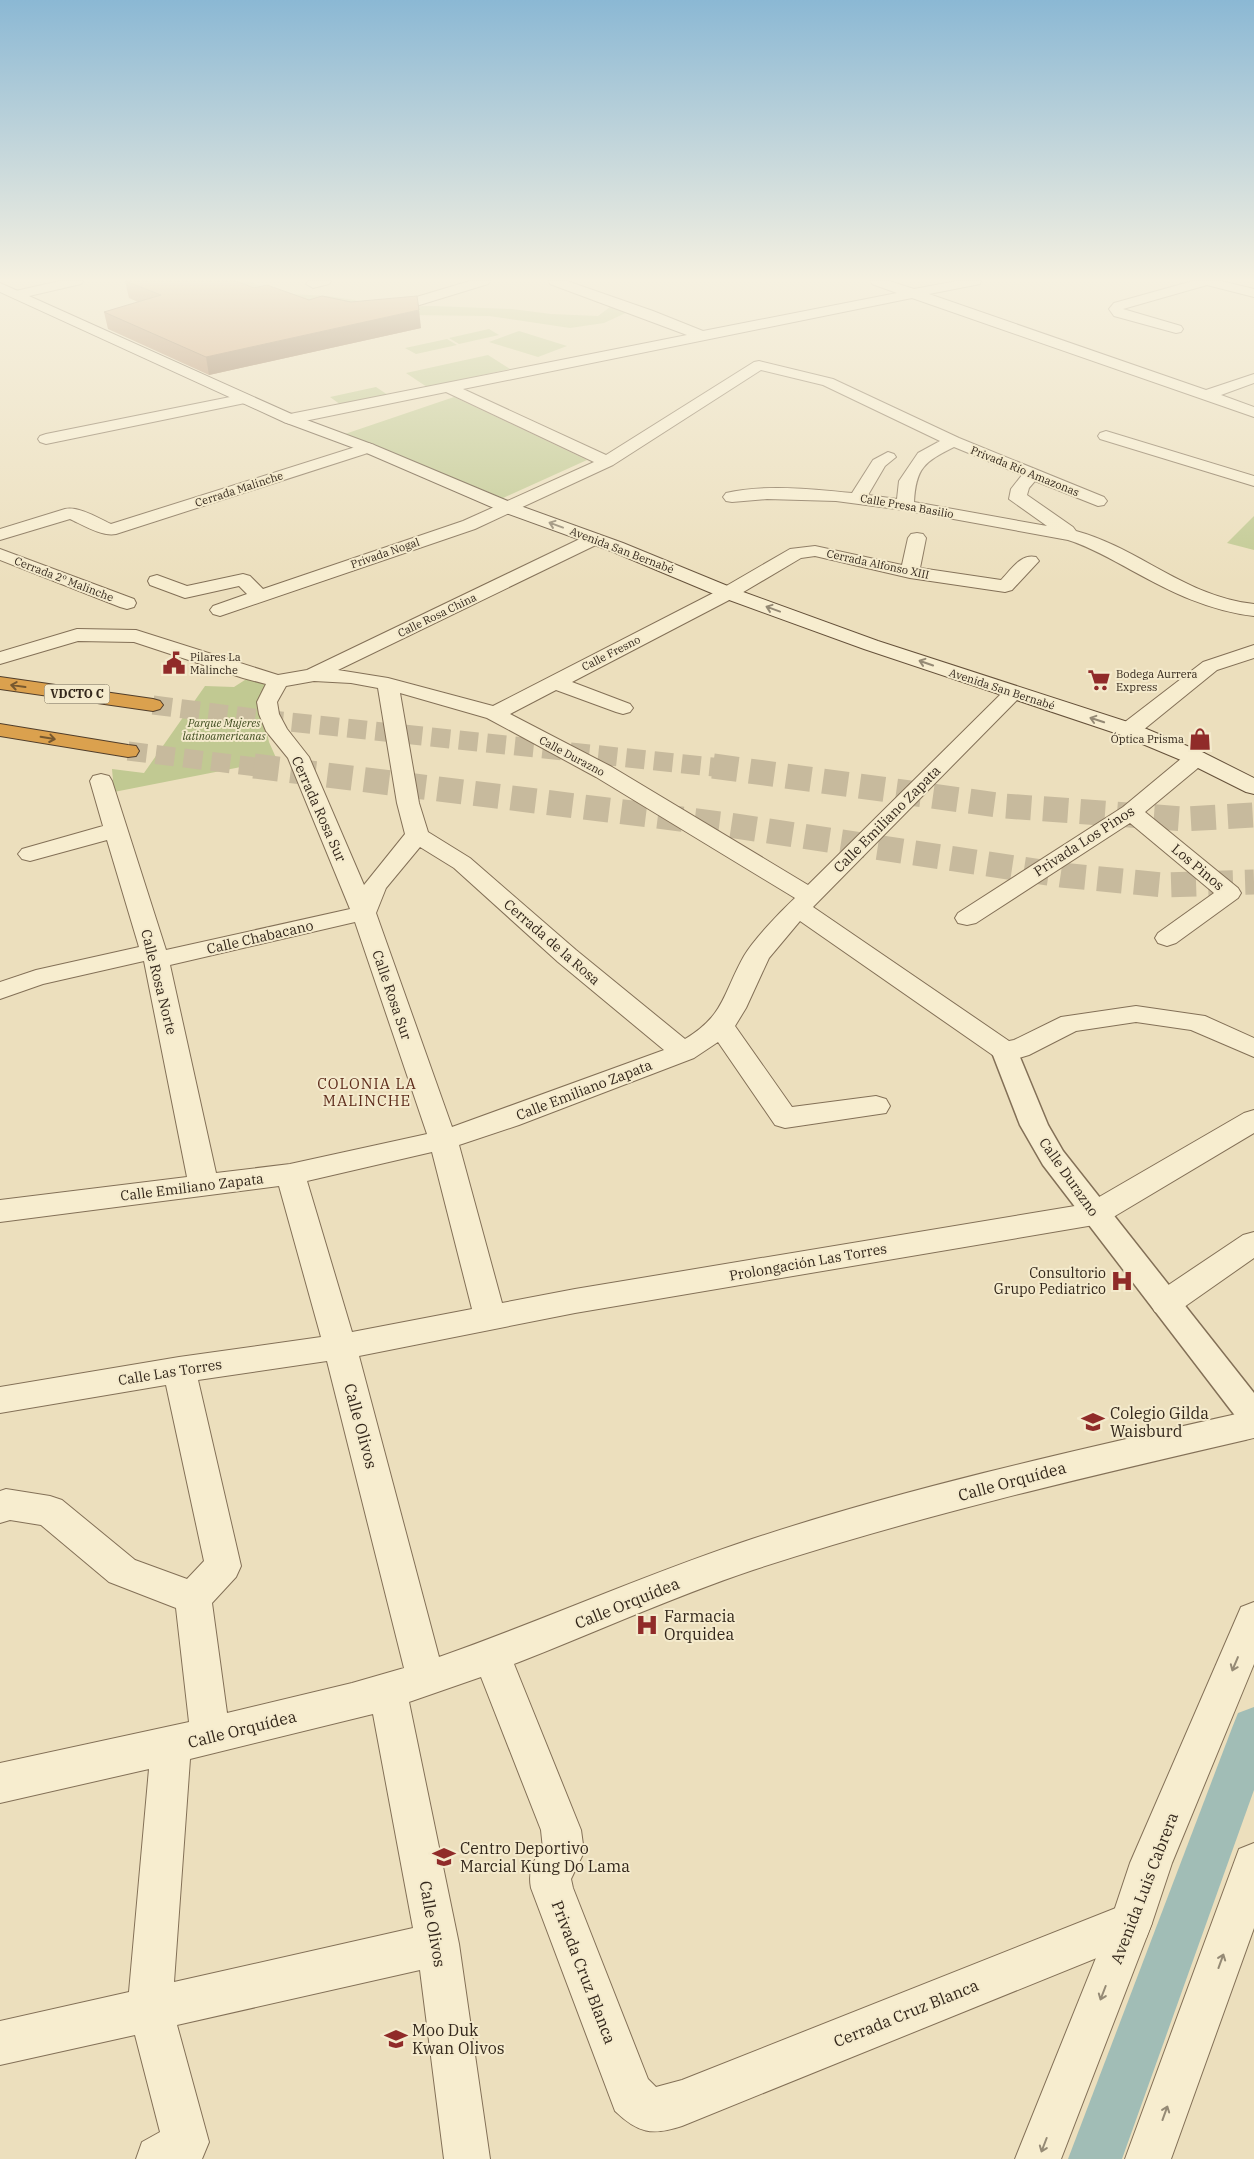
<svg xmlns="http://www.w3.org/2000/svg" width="1254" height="2159" font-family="'IBM Plex Serif',serif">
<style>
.green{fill:#c1c992}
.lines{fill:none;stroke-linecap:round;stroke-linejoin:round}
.canal{fill:#a1bdb6;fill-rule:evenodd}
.motorway-tunnel-far1{stroke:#c7ba9d;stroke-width:19;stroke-dasharray:19 9;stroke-linecap:butt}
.motorway-tunnel{stroke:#c7ba9d;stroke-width:25;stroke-dasharray:25 12;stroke-linecap:butt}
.pedestrian-casing{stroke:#837057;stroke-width:3}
.minor-casing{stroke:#837057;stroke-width:2}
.tertiary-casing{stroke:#837057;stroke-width:2}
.secondary-casing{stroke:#65513a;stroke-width:2}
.motorway-casing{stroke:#513e2b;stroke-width:2}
.pedestrian{fill:#f7edcf;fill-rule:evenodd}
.minor{fill:#f7edcf;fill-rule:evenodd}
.tertiary{fill:#f7edcf;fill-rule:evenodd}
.secondary{fill:#f7edcf;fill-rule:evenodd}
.motorway{fill:#dba14e;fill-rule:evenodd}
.wall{fill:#ae8463}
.shaded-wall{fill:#8d6c50}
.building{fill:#ca9a73;stroke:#8d6c50}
.oneway{stroke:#958a75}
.oneway2{stroke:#76582f}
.labels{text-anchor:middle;stroke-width:4;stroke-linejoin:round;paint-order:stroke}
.far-street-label{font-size:11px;fill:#33271b;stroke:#f4eacc}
.far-poi-label{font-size:11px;fill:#33271b;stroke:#f4eacc;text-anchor:start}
.far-park-label{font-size:11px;font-style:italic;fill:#424f22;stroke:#f4eacc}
.shield{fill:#f4eacc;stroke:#6d6250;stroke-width:1}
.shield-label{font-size:12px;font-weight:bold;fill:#33271b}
.street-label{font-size:14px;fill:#33271b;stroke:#f4eacc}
.poi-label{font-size:14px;fill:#33271b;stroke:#f4eacc;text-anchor:end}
.neighbourhood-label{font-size:15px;letter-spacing:1px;fill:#5e2c1c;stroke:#f4eacc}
.near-poi-label{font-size:16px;fill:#33271b;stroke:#f4eacc;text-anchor:start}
.near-street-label{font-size:16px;fill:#33271b;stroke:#f4eacc}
</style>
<rect width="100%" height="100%" fill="#ecdfbd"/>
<path class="green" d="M201,281h48l18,8 24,5 37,2 27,4 15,7 63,-1 79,3 39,5 47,2 12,-9 20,4 -26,12 -34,5 -81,-12 -84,-1 -33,3z
M489,329l10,6 -40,9 -10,-6z
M519,331l48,15 -29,11 -49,-15z
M447,339l10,6 -41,9 -11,-6z
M488,355l22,14 -83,18 -21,-14z
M376,387l12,8 -47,10 -11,-8z
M454,397l133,63 -84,38 -158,-64z
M1254,516v34l-27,-7z
M248,678l22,4 -10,20 9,40 8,18 -163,32 -2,-23 32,4 61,-87 29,1z"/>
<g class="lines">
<path class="canal" d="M1254,1707v83l-132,369h-54l164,-431 6,-15z"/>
<path class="motorway-tunnel-far1" d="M153,705l109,14 460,49
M128,751l136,17"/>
<path class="motorway-tunnel" d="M254,766l475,59 332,50 102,10 91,-3
M713,766l292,40 179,13 70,-4"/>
<defs>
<path id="pedestrian" d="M1004,1042l9,2 4,6 31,75 15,26 191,242v37l-11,-4 -200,-261 -23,-40 -29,-75 4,-6z"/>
<path id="minor" d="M60,281h23l-2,3 -65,15 -7,-4 2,-3z
M308,281h23l-2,3 -16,4 -7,-4z
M470,281h20l-2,3 -75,23 -5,1 -7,-4 2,-3z
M549,281h18l86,30 50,20 194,-38 -25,-9 -1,-3h18l25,8 43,-8h24l-1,3 -51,10 277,96 48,-16v9l-33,12 33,12v10l-342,-119 -449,91 143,66 148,-93 5,-1 74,18 126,59 145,59 3,4 -3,4 -6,1 -63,-25 -6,7 -2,7 46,32 3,4c63,17 110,66 178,73v12c-45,-5 -83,-24 -123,-46 -20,-11 -41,-23 -63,-30l-164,-30 -68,-9 -69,-2 -35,3 -6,-1 -3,-4 3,-4c38,-9 88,-4 126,0l21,-33 15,-8 6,2 2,3 -11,9 -17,29 29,4 2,-18 19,-28 22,-12 -117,-56 -62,-15 -148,95 -138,64 -255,87 -7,-2 -3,-4 3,-4 34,-12 -8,-8 -54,12 -35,-13 -2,-4 2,-4 7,-2 30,11 56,-12 7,2 13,13 200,-68 131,-59 -148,-70 -156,32 -6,-2 -2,-3 2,-3 6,-2 397,-79 -137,-51zM954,447l68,28 -11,14 -2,10 38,27 -133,-24c2,-34 10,-40 40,-55z
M1193,281h28l33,8v8l-47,-12 -84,24 58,17 2,3 -2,3 -5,1 -62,-17 -5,-7 5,-6z
M245,394l5,2 3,3 -3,3 -204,42 -6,-2 -2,-3 2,-3 6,-2z
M1106,431l148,45v10l-154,-47 -2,-3 2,-3z
M368,443l6,2 2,3 -2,3 -258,83c-14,3 -33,-9 -46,-15l-70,21v-11l65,-20c14,-3 33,9 46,15z
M917,533l6,1 3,4 -6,30 81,12c10,-10 20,-27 35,-23l3,4 -27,29 -7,2 -95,-14 -95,-22 -14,2 -66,39 -163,85 58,22 3,4 -3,4 -7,2 -7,-2 -60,-22 -46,24 102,53 196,118 198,-196 7,-2 7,2 3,4 -3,4 -207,210 196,134 5,-1 47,-23 75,-11 69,10 49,22v19l-63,-27 -55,-8 -60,9 -47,24 -10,3 -15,1 -10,-3 -194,-135 -31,37 -23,50 -11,18 57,81 84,-11 10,3 4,7 -4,7 -101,15 -10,-3 -57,-83 -24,16 -175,67 -60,20 43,158 73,-14 512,-85 157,-91 10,-3v23l-149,89 -11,3 -519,88 -216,43 80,301c105,-37 207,-83 313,-118 164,-54 334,-91 502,-129v28c-168,39 -337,78 -501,132 -81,27 -159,63 -239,94l67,166 3,22 -13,27 2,9 75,191 8,8 26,-7 449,-178 15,6 6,15 -6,15 -464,188c-30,10 -44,7 -67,-15l-84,-223c-3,-15 1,-28 12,-39l-2,-19 -60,-153 -72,25 50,242 31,215h-46l-24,-189 -243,55 32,117 -7,17h-66l6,-17 18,-10 -25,-97 -135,30v-44l129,-29 20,-223 -149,34v-40l189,-41 -13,-114 -67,-26 -68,-57 -31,-5 -10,3v-32l6,-2 44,7 12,4 73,60 52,19 17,-18 -38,-176 -166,28v-26l179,-30 142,-20 -42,-151 -279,36v-22l187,-23 -43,-216 -101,23 -43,15v-17l36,-12 103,-23 -32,-107 -77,21 -8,-2 -4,-5 4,-5 81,-23 -13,-45 3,-5 8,-2 8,2 3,5 54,169 184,-41 -62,-151 -22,-27 -7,-17 -2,-12 9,-18 -23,-6 -109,-36 -56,-1 -78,23v-12l77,-23 59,1 142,45 29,-5 281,-135 6,-1 6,1 3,4 -3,4 -262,127 50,8 105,28 228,-117 69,-40 25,-3 87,19 6,-27 3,-4zM314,681l37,2 27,5 19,115 8,31 -41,51 -55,-128 -22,-28 -8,-15 -2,-12 9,-16zM400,693l87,25 109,59 199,121c-15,14 -41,41 -51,58 -21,37 -19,59 -59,83l-109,-89 -106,-92 -42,-26 -9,-29zM420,847l34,21 104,94 106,88 -212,77 -76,-214 10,-25zM355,922l72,212 -137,30 -74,9 -46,-208zM432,1152l40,157 -120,23 -45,-151zM327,1361l77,307 -52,15 -125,30 -15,-110 24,-26 5,-11 -43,-186zM373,1714l40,214 -239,54 16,-223z
M0,549l134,50 2,4 -2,4 -7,2 -7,-2 -120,-47z
M1254,645v13l-37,12 -80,65 -8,1 -8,-1 -3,-5 3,-5 82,-63z
M1196,751l8,2 3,5 -3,5 -59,49 93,76 3,5 -3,5 -62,45 -9,3 -9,-3 -3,-5 3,-5 56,-40 -84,-70 -154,100 -9,2 -9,-2 -3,-5 3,-5 165,-106 65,-54z
M1254,1232v26l-77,54 -11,3 -11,-3 -5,-9 5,-9 88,-59z"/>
<path id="tertiary" d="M1254,1602v62l-82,199 -20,60 -91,236h-46l95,-236 20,-60 111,-256z
M1254,1843v85l-83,231h-46l114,-310z"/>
<path id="secondary" d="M0,283l296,133 78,29 141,59 108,39 112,46 143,52 259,84 67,28 50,25v16l-8,-2 -58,-29 -67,-28 -257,-86 -143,-52 -110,-46 -108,-39 -141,-61 -78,-29 -284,-130z"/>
<path id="motorway" d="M0,677l153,22 7,2 3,4 -3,4 -7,2 -153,-22z
M0,724l128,21 8,1 3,5 -3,5 -8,1 -128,-21z"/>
</defs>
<use href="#pedestrian" class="pedestrian-casing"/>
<use href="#minor" class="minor-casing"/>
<use href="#tertiary" class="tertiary-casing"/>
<use href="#secondary" class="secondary-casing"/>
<use href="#motorway" class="motorway-casing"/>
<use href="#pedestrian" class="pedestrian"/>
<use href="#minor" class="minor"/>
<use href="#tertiary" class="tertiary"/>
<use href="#secondary" class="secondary"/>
<use href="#motorway" class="motorway"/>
</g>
<path class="wall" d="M125,281l129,7 55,12 112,28 -212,47 -101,-46 -4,-17 34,-10 -9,-4z"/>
<path class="shaded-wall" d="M419,310l2,18 -212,47 -3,-18z"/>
<path class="building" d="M125,281h111l18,7 13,-3 42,15 13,-4 29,6 66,-6 2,14 -213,47 -102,-45 57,-17z"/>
<defs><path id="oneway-shaft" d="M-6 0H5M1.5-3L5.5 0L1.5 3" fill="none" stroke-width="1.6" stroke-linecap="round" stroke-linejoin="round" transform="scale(1.25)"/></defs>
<g class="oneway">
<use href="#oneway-shaft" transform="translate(556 525) rotate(-160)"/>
<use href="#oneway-shaft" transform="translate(773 609) rotate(-160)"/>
<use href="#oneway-shaft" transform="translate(926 663) rotate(-161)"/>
<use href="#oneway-shaft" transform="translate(1097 720) rotate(-162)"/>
<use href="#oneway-shaft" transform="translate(1235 1664) rotate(113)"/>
<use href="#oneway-shaft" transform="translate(1221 1961) rotate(-70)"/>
<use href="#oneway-shaft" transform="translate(1103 1993) rotate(111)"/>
<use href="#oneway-shaft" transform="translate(1165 2113) rotate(-70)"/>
<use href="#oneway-shaft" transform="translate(1044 2145) rotate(111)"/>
</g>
<g class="oneway2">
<use href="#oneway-shaft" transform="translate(18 686) rotate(-172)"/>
<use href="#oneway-shaft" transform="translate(48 738) rotate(9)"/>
</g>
<linearGradient id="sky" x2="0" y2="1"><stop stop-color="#8bb8d4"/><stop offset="0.48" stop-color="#f6f1e1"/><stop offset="1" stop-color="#f6f1e1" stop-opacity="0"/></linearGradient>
<rect width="1254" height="583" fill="url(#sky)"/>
<defs>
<symbol id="civic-bare" viewBox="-9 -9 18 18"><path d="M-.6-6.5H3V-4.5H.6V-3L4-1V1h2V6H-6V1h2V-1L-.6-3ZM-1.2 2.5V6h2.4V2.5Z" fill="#902b29" stroke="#f4eacc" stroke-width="2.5" paint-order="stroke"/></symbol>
<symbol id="supermarket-bare" viewBox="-9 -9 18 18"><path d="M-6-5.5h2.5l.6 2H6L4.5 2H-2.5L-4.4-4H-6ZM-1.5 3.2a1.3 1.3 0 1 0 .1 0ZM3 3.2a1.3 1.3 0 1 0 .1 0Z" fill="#902b29" stroke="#f4eacc" stroke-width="2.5" paint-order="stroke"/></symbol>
<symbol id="shop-bare" viewBox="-9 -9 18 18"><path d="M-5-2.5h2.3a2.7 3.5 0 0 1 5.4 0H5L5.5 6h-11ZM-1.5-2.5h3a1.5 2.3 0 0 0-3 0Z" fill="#902b29" stroke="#f4eacc" stroke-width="2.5" paint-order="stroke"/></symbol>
<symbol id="hospital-bare" viewBox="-9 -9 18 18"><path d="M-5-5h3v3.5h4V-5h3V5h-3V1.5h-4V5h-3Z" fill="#902b29" stroke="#f4eacc" stroke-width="2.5" paint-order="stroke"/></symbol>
<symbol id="school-bare" viewBox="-9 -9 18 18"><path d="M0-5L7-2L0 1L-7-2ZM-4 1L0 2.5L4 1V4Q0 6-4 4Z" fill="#902b29" stroke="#f4eacc" stroke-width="2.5" paint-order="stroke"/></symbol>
</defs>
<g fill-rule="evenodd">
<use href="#civic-bare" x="158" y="647" width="32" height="32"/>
<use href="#supermarket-bare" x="1083" y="664" width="32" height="32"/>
<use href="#shop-bare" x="1184" y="723" width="32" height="32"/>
<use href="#hospital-bare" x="1106" y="1265" width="32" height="32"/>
<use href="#school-bare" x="1077" y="1406" width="32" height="32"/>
<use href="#hospital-bare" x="631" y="1609" width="32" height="32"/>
<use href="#school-bare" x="428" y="1841" width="32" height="32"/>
<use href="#school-bare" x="380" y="2023" width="32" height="32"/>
</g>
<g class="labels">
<g class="far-street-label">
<text transform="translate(1025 471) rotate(22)" y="4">Privada Río Amazonas</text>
<text transform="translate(239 489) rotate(-18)" y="4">Cerrada Malinche</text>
<text transform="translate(907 506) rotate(10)" y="4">Calle Presa Basilio</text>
<text transform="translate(622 550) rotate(21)" y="4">Avenida San Bernabé</text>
<text transform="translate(385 553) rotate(-19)" y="4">Privada Nogal</text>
<text transform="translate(878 564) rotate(12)" y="4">Cerrada Alfonso XIII</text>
<text transform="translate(64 579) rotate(21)" y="4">Cerrada 2º Malinche</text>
<text transform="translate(437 615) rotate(-26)" y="4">Calle Rosa China</text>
<text transform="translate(611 653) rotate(-27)" y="4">Calle Fresno</text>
<text transform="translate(1002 689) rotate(18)" y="4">Avenida San Bernabé</text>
<text transform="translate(572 756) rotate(28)" y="4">Calle Durazno</text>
</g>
<g class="far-poi-label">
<text x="190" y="661">Pilares La<tspan x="190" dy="13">Malinche</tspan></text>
<text x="1116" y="678">Bodega Aurrera<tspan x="1116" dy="13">Express</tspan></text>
<text x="1184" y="743" text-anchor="end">Óptica Prisma</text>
</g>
<g class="far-park-label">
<text x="224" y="727">Parque Mujeres<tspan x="224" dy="13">latinoamericanas</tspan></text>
</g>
<rect class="shield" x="44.5" y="684.5" width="65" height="19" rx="4"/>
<g class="shield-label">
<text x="77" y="698">VDCTO C</text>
</g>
<g class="street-label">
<text transform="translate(319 809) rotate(66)" y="5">Cerrada Rosa Sur</text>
<text transform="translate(887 819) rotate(-45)" y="5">Calle Emiliano Zapata</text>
<text transform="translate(1084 841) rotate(-33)" y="5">Privada Los Pinos</text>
<text transform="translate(1198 867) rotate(40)" y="5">Los Pinos</text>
<text transform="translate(260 937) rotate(-13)" y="5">Calle Chabacano</text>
<text transform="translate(552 942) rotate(41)" y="5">Cerrada de la Rosa</text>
<text transform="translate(159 982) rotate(76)" y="5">Calle Rosa Norte</text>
<text transform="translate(392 995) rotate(71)" y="5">Calle Rosa Sur</text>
<text transform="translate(584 1090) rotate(-21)" y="5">Calle Emiliano Zapata</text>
<text transform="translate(1069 1177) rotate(55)" y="5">Calle Durazno</text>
<text transform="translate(192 1187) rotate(-7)" y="5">Calle Emiliano Zapata</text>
<text transform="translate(808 1262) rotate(-10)" y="5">Prolongación Las Torres</text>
<text transform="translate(170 1372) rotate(-9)" y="5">Calle Las Torres</text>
</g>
<g class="poi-label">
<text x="1106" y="1278">Consultorio<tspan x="1106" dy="16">Grupo Pediatrico</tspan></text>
</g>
<g class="neighbourhood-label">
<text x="367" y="1089">COLONIA LA<tspan x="367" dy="17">MALINCHE</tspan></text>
</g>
<g class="near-poi-label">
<text x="1110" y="1419">Colegio Gilda<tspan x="1110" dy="18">Waisburd</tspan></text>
<text x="664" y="1622">Farmacia<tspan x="664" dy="18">Orquidea</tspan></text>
<text x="460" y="1854">Centro Deportivo<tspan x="460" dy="18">Marcial Kung Do Lama</tspan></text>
<text x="412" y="2036">Moo Duk<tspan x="412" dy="18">Kwan Olivos</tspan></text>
</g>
<g class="near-street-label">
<text transform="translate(361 1426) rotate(75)" y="6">Calle Olivos</text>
<text transform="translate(1012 1481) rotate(-15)" y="6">Calle Orquídea</text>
<text transform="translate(627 1603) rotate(-22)" y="6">Calle Orquídea</text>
<text transform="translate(242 1729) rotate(-14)" y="6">Calle Orquídea</text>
<text transform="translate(1144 1888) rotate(-69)" y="6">Avenida Luis Cabrera</text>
<text transform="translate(433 1924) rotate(80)" y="6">Calle Olivos</text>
<text transform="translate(584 1972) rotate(69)" y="6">Privada Cruz Blanca</text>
<text transform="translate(906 2013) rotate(-22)" y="6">Cerrada Cruz Blanca</text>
</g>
</g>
</svg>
